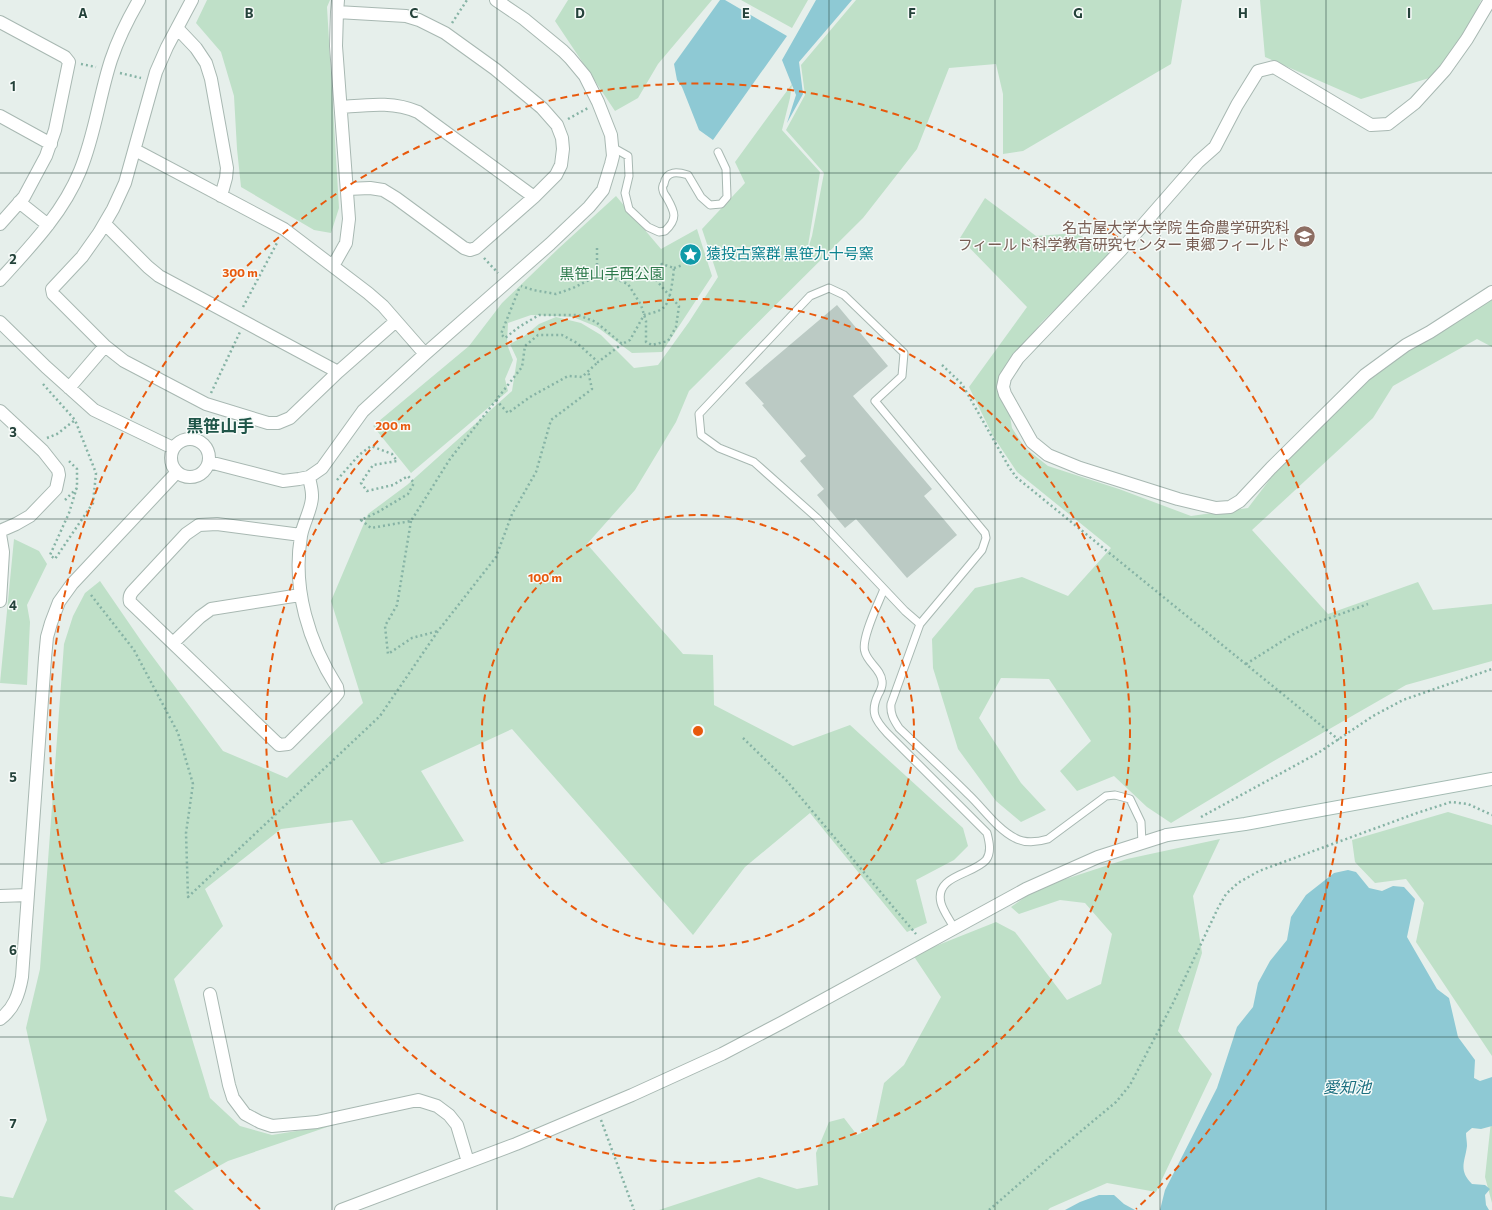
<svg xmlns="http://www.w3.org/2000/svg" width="1492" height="1210" font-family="Commissioner,'Noto Sans JP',sans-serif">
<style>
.green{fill:#bfe0c8}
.water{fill:#8ec9d4}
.building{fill:#bbcac4}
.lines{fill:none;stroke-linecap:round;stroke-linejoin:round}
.lane-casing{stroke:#a8b8b2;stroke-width:9}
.street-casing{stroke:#a8b8b2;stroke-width:14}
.secondary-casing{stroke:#a4bbb3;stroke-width:14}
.path{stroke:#86b3a5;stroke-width:2.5;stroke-dasharray:2 3;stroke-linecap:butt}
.lane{stroke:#fff;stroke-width:7}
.street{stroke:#fff;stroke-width:12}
.secondary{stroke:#fff;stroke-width:12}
.grid{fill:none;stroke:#24423a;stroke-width:1;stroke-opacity:0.55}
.ring{fill:none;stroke:#e8590c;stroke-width:2;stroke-dasharray:7 5}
.labels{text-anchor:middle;stroke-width:3;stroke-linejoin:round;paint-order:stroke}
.education-label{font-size:15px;fill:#785e54;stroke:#f7fbf9;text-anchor:end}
.culture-label{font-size:15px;fill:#0d838f;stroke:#f7fbf9;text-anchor:start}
.park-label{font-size:15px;fill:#2d7a4b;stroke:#f7fbf9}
.water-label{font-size:16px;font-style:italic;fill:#1c6f80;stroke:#f7fbf9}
.quarter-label{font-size:17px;font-weight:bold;fill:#1f5548;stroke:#f7fbf9}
.grid-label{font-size:13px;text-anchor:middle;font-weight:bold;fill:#24423a;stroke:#f7fbf9;stroke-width:3;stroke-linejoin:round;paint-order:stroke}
.centre{fill:#e8590c;stroke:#f7fbf9;stroke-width:2}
.ring-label{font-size:12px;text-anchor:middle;font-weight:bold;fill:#e8590c;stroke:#f7fbf9;stroke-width:3;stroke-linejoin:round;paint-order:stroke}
</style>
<rect width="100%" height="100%" fill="#e6efeb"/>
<path class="green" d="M207,0h123l-3,7 12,201 -8,25 -17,-3 -73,-43 -4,-38 -3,-53 -13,-44 -25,-29z
M568,0h144l-54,64 -20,34 -23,13 -60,-90z
M741,0h67l-16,28z
M856,0h326l-11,64 -148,87 -20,3v-60l-7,-30 -47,4 -32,81 -54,69 -174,173 -13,31 -41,68 -48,54 96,110 30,1 1,50 79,41 57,-21 113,103 5,18 -14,14 -38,20 11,43 -20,9 -97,-119 -65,54 -52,68 -181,-206 -91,42 43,70 -83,23 -29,-44 -71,9 -76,60 18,37 -49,53 36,119 30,28 32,9 61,-10 -105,36 -54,30 20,19h-194v-14l13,2 34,-78 -21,-92 14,-59 24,-325 9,-28 12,-23 15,-12 44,64 79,106 64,27 76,-75 -32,-102 37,-87 39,-29 105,-94 5,-32 -7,-15 13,-7 16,-13 17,-7 25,6 20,12 33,33 24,-3 31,-43 29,-45 -16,-48 43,-46 -10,-21 57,-78 -2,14 -8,32 38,42 -13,80 5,-16 12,-63 -38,-43 19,-35 -4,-30z
M1260,0h221l-29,71 -91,28 -96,-42z
M616,196l45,53 36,-20 15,47 -50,76 -30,1 -35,-26 -24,-10 -42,-2 -23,8 -1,21 6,16 -8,19 3,12 -97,82 -38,-47 96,-80 33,-43 57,-55z
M985,198l51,38 40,-3 36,21 -71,69 -38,51 9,54 13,20 23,18 71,23 72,27 57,-8 38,-50 84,-91 122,-78v58l-15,-8 -84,47 -20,32 -121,112 76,84 90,-32 15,28 59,-6v57l-86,24 -134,77 -101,61 -24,-16 -33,-31 -37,15 -17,-20 31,-30 -42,-62 -48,-1 -22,40 42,65 25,27 -25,12 -25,-21 -38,-52 -25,-81 -1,-29 43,-51 47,-11 46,19 43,-48 -94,-76 -24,-36 -24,-49 58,-80 -67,-69z
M14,539l25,12 8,13 -20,41 3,17 -3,63 -27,-2z
M1448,812l44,13v231l-76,-114 8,-39 -18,-24 -31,4 -20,-21 -3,-22z
M1220,839l-27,57 9,57 -24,78 34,43 -56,118 -49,-9 -57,25 -2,2h-389l100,-33 38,12 21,-4 -2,-32 13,-31 15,-4 13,17 18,-9 9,-43 20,-18 37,-68 -28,-42 83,-33 19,10 52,68 34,-16 11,-50 -27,-31 -25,-3 -41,14 -8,-7 27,-19 89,-29z
M1492,1112v91l-7,-26z"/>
<path class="water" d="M720,0h5l62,36 -74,104 -14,-10 -17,-43 -5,-7 -3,-16z
M816,0h36l-53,62 4,32 -16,29 9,-28 -14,-35z
M1348,870l8,2 13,16 13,3 11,-5 11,1 11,12 -8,38 30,52 12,9 9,39 17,23 -1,18 6,3 12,-4v49l-11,3 -9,-1 -6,5c0,4 1,9 1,13 -2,16 -9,24 5,38l13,1 5,4 -5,6 1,10 3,5h-329l5,-20 52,-102 20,-61 16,-20 5,-24 12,-22 17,-21 4,-23 15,-22 28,-22z
M1099,1195h15l10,9 11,6h-70l15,-8z"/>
<path class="building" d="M837,305l51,61 -35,30 79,93 -8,7 33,39 -50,43 -51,-59 -11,9 -28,-33 7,-6 -24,-28 6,-5 -44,-51 2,-1 -19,-21z"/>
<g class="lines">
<defs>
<path id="lane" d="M612,147l16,9 1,20 -4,17 4,16 19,18 11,5 6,-1c13,-12 10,-19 2,-33 -1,-2 -4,-5 -4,-8 -1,-1 0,-6 1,-6 2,-14 14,-12 24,-9l13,22 9,8 11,-1 6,-7 -1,-28 -8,-17
M884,589c-5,13 -24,51 -19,63 3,11 16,17 17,29 1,5 -1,9 -4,14 -8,17 -3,25 9,38l100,100c2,8 5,19 -1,27 -13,15 -52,15 -45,43 2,8 9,17 13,25
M920,624l-15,-13 -88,-93 -63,-56 -35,-14 -18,-13 -2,-21 111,-118 19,-8 15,7 60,58 -2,23 -27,25 110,132 1,5 -4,12 -62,74 -29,80c-1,10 3,16 8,24 23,22 47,44 69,66 15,14 29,35 47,44 11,6 23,4 33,1l58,-43 9,-1 15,4 11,23 1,21"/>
<path id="street" d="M192,0l-25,47 -11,25 -31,111 -12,26 -14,24 -17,24 -30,32 1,5 52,52 19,15 82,43 62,19h10l12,-5 48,-46 58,-51
M1490,0l-23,39 -22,31 -30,33 -27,21 -17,1 -97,-58 -16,4 -21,34 -22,42 -17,15 -77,88 -103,108 -13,20 -2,9 2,7 27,48 16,13 32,13 98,31 38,9 14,-1 10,-6 31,-33 94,-93 41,-30 24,-13 62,-40
M337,12l69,4 13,4 26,13 50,36 47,39 15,17 5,13 1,11 -2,16 -5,10 -22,22 -58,51 -6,2 -6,-2 -68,-50 -13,-8 -13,-2 -23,1
M0,22l65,35 4,5 -14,68 -9,26 -22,41 -24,27
M177,28l19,20 10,15 5,16 16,89 -1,10 -5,18
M341,107c26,-2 52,-6 77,5l116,85
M0,116l51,28
M135,150l149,79 84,64 15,13 42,48
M19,202l29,23
M105,224l43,43 11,9 179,96
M333,266l13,-23 3,-24 -13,-173 1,-34 1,-12
M0,280c30,-33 63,-67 80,-109 15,-36 19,-74 31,-111 7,-21 17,-41 28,-60
M0,322l46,45 48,43 79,38
M69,388l36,-42
M0,411l43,40 15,19 1,5 -3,14 -26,27 -14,8 -16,7
M171 458a19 19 0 1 1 38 0a19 19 0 1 1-38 0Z
M209,462l74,19 16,-2 10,-2 13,-9 41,-57 62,-57 125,-110 39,-37 14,-17 8,-26 2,-8 -2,-21 -13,-33 -13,-26 -15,-18 -7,-7 -39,-32 -28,-19
M0,534l3,18 -3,49
M301,535l-84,-11 -18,1 -13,9 -53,57c-3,3 -4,7 -3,11l149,143 9,-1 46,-46 4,-5 -1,-6c-28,-44 -45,-98 -36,-151 2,-13 12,-29 11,-41 0,-6 -2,-12 -3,-18
M173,643l27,-26 11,-8 89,-14
M0,896l28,-1
M210,994l19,91 4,13 12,16 15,8 12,4 45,-4 101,-22 19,6 12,9 8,10 11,37
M0,1019c14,-10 19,-25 22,-42l23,-319 2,-21 4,-14 8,-21 13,-18 105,-112
M341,1210l175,-66 116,-49 90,-41 61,-32 243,-133 72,-32 69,-22"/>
<path id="secondary" d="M1167,835l78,-11 247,-45"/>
</defs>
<use href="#lane" class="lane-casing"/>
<use href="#street" class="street-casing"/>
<use href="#secondary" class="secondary-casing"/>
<path class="path" d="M452,23l15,-23
M81,64l15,3
M120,73l21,5
M568,119l20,-11
M597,248v29
M484,258l14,15
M674,268l9,-3
M519,289l-18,45 4,4 14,-11 20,-12h39l18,7 26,22 8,-4 14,-25c7,-2 16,-3 21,-9 6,-7 8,-29 9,-38l-12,-4 -8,7 2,9 13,15 10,11 -3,21 -8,14 -16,4 -6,-3v-21l-5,-16 -13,-21 -20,-8 -13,1 -22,11 -17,6 -23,-4 -12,-4
M243,307l35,-66
M942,365l20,19 47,83 7,10 323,263
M43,384l32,36 21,53 -3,30 -38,56 -5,-4 19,-42 8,-26v-18l-10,-10
M211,393l29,-61
M496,400l12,13 22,-16 38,-21 14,1 16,-15
M47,438l10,-4 18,-14
M196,440l11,-23
M337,480l22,-25 12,-9 21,8 5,7 -24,4 -12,18 6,8 26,-6 15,-9 6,7 -6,11 -30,18 -17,8 10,8 40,-7 39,-62 72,-92 3,-21 13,-11h24l15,8 21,19 24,-18
M65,500l11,-11
M411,521l-14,84 -12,21 3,28 24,-16 26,-7
M91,595l43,55 44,83 15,51 -7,49 2,64 192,-181 58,-85 58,-74 16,-43 24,-42 15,-52 41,-31 -4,-18
M1246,664l46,-29 24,-12 52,-19
M743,738l43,42 130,154
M1201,817l117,-64 55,-37 30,-16 89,-31
M601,1120l33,90
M989,1210l67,-58 60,-50 14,-17 43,-82 45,-95 8,-14 12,-11 21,-12 158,-58 34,-11 17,2 24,11"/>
<use href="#lane" class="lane"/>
<use href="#street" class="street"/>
<use href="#secondary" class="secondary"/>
</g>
<path class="grid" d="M166,0v1210M332,0v1210M497,0v1210M663,0v1210M829,0v1210M995,0v1210M1160,0v1210M1326,0v1210M0,173h1492M0,346h1492M0,519h1492M0,691h1492M0,864h1492M0,1037h1492"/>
<g class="ring">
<circle cx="698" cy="731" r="216"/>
<circle cx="698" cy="731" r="432"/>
<path d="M260 1209A648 648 0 1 1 1136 1209"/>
</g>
<defs>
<symbol id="university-disc" viewBox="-11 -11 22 22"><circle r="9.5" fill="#8d6e63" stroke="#f7fbf9"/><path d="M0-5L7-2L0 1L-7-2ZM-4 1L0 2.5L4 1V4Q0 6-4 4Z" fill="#fff"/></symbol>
<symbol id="sight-disc" viewBox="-11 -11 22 22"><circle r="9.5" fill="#0f9aa8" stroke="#f7fbf9"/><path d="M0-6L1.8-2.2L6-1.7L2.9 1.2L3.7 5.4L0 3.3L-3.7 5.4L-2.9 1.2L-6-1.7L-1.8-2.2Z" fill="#fff"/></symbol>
</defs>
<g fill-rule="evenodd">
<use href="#university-disc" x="1292" y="224" width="25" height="25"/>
<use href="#sight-disc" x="678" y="242" width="25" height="25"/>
</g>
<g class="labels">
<g class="education-label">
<text x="1290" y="233">名古屋大学大学院 生命農学研究科<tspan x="1290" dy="17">フィールド科学教育研究センター 東郷フィールド</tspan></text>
</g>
<g class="culture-label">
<text x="706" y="259">猿投古窯群 黒笹九十号窯</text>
</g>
<g class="park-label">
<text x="612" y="279">黒笹山手西公園</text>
</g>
<g class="water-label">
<text x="1347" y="1093">愛知池</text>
</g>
<g class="quarter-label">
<text x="220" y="432">黒笹山手</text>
</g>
</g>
<g class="grid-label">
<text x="83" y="18">A</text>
<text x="249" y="18">B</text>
<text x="414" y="18">C</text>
<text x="580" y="18">D</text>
<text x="746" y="18">E</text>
<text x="912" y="18">F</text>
<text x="1078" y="18">G</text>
<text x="1243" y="18">H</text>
<text x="1409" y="18">I</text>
<text x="13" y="91">1</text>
<text x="13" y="264">2</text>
<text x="13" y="437">3</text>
<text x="13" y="610">4</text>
<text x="13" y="782">5</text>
<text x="13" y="955">6</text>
<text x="13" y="1128">7</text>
</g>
<circle cx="698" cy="731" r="6" class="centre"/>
<g class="ring-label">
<text x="240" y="277">300 m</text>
<text x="393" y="430">200 m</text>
<text x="545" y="582">100 m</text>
</g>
</svg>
